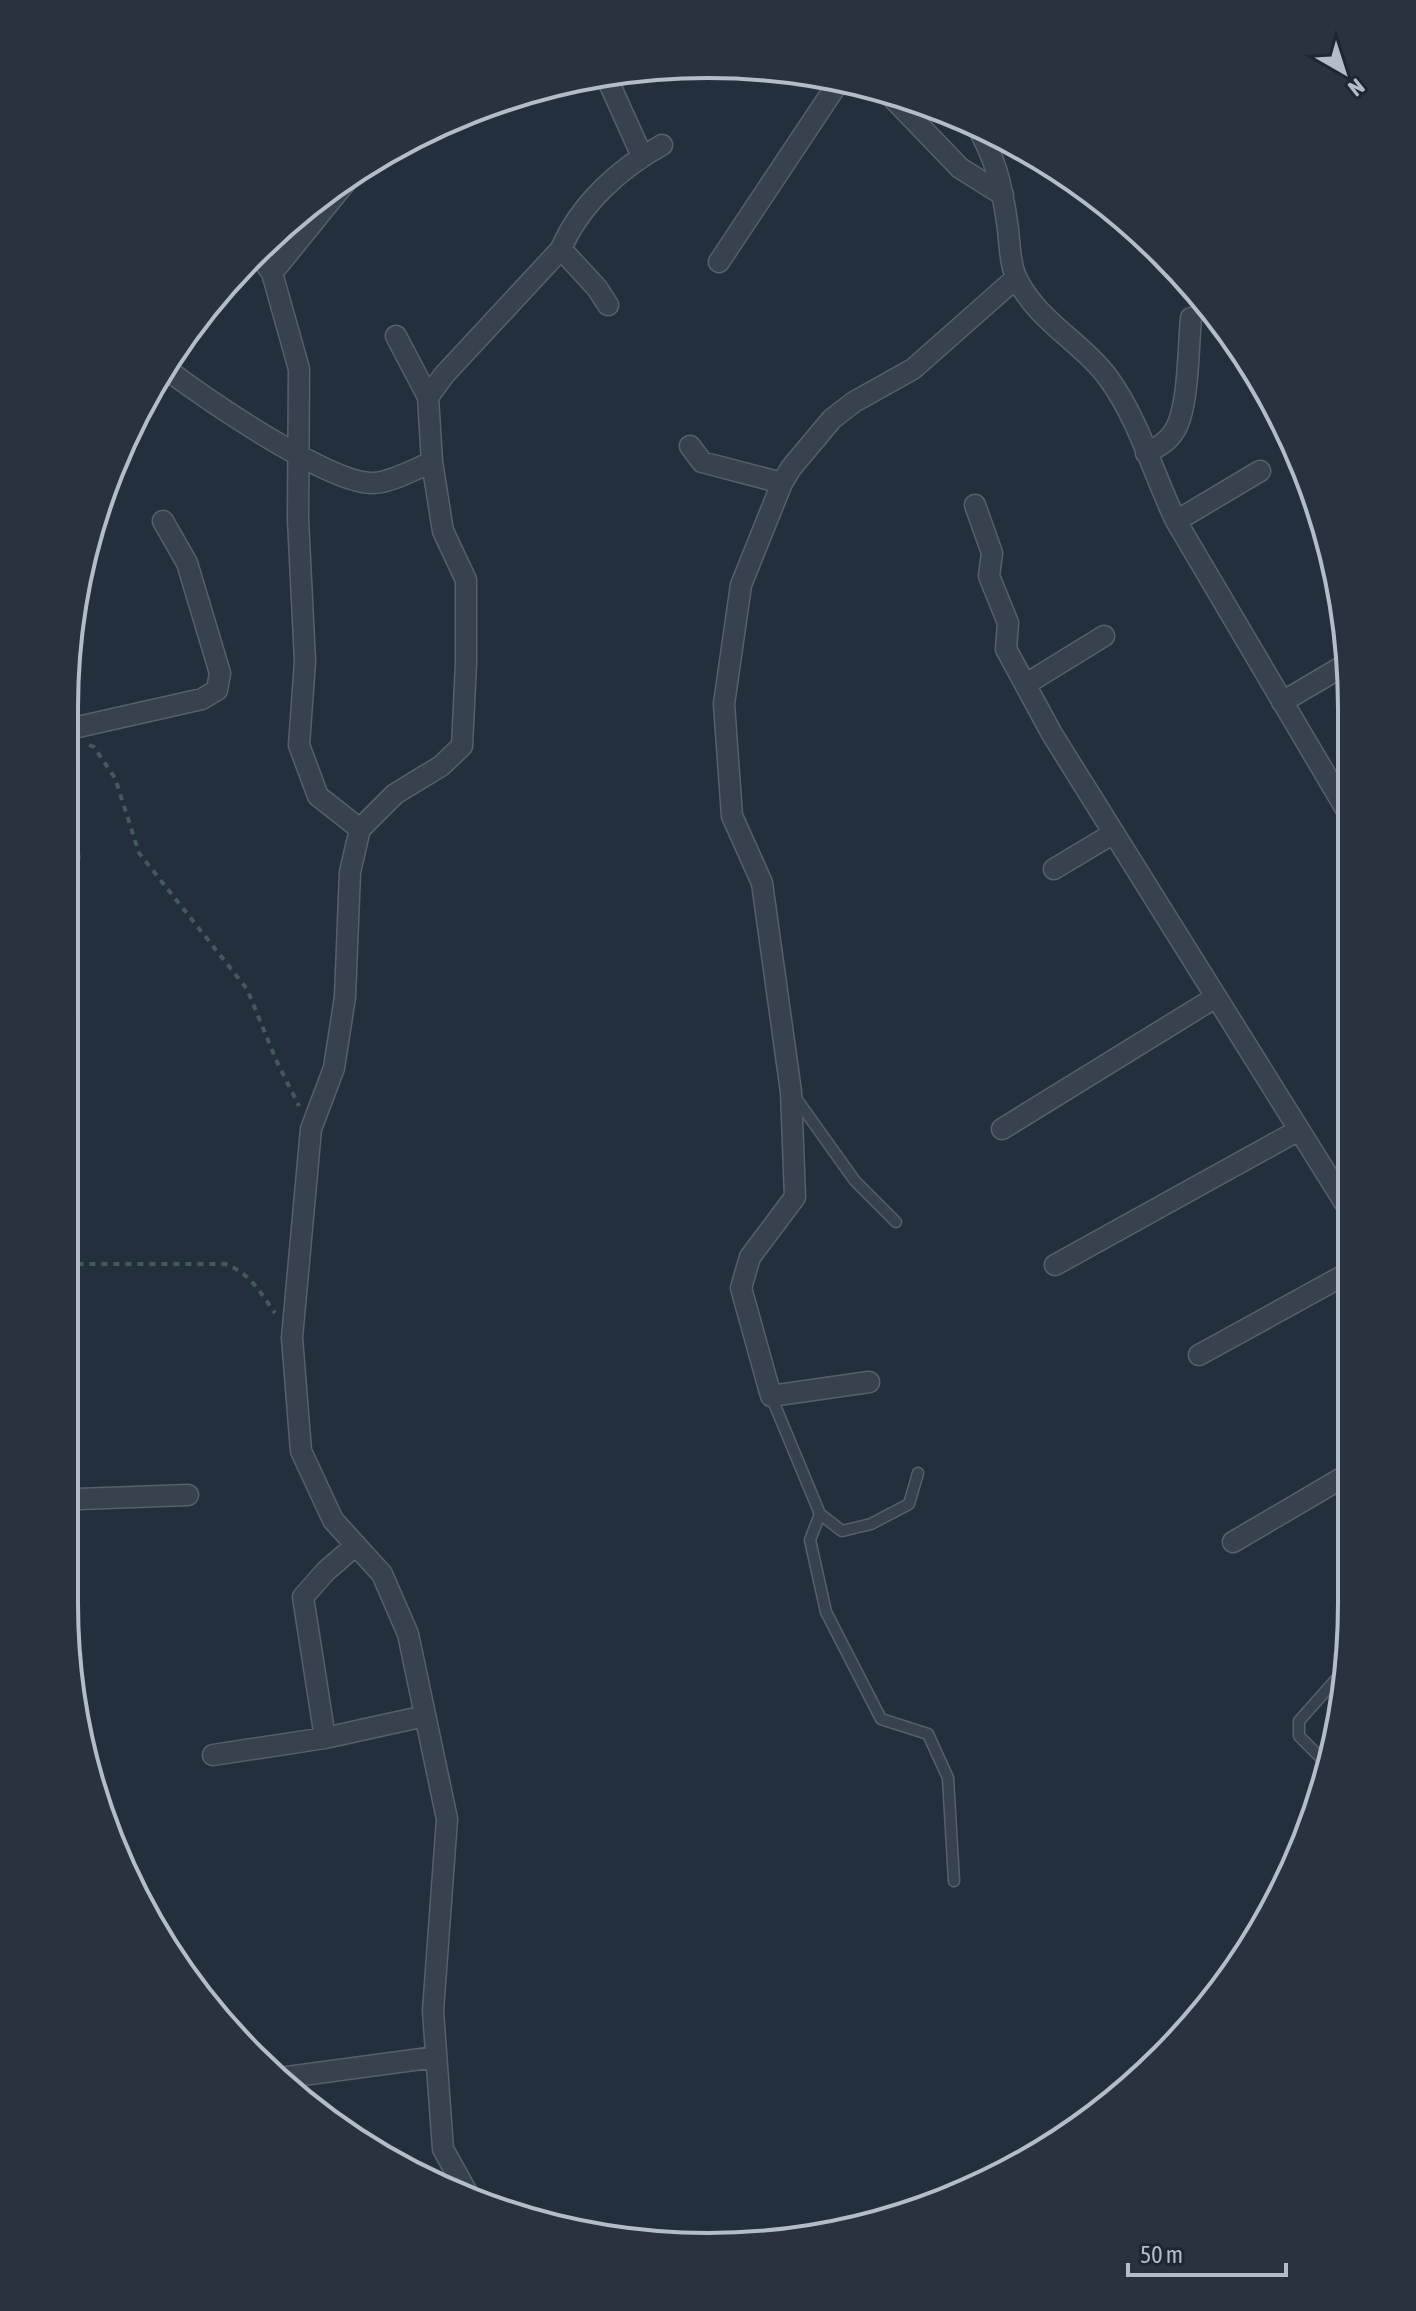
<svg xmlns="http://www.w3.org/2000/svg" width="1416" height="2311" font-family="'Asap Condensed',sans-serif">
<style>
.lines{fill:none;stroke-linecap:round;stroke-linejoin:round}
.lane-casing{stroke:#565f6c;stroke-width:13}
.street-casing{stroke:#565f6c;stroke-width:23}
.path{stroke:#44595c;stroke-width:4;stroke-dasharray:6 6;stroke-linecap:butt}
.lane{stroke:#38414e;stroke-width:10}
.street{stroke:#38414e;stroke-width:20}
.rim{fill:none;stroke:#b4bcc9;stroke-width:4}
</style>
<rect width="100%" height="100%" fill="#242f3e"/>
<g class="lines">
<defs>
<path id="lane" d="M795,1097l60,84 41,41
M771,1396l49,118 -10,26 16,72 55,107 47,15 20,44 6,103
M820,1514l22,17 29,-7 38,-20 9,-31
M1326,1763l-27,-27v-15l48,-54"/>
<path id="street" d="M605,74l37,82
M885,90l75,78 43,27
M976,124c20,37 25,57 31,98 3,18 2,43 11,59 21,41 65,62 91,98 31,43 44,95 67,142l174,295
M561,249l36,39 11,17
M257,252l15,21 27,96 -1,150 7,142 -6,84 19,51 42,33
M719,262l121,-182
M272,273l73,-90
M396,336l32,61
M166,369c39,29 164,116 208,114 18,-1 41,-14 58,-21
M690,446l12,16 80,21
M1146,453c12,-6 22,-11 29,-23 14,-24 13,-82 16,-112
M975,505l17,48 -3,23 19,47 -2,26 46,85 296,474
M1176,521l84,-50
M1026,684l78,-48
M1282,702l68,-40
M69,729l133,-30 15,-9 3,-17 -33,-110 -24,-42
M68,848l1,10
M1054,869l60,-36
M1002,1129l214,-132
M1055,1265l244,-135
M1199,1355l149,-82
M869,1382l-98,14 -30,-108 9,-31 45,-60 -4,-105 -29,-209 -30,-67 -8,-112 17,-119 41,-102 9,-15 41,-49 22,-17 59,-33 103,-91
M65,1505l14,-6 109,-4
M1233,1542l114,-67
M325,1738l-22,-141 23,-26 30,-26
M213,1755l112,-17 100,-22
M280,2078l156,-21
M469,2196l-26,-47 -10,-138 14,-192 -39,-185 -26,-60 -49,-54 -32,-69 -9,-113 19,-209 23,-61 11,-71 5,-125 10,-43 35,-35 46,-28 21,-20 4,-83v-83l-23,-49 -11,-69 -4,-65 16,-22 117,-126c19,-45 59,-81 101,-104"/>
</defs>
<use href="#lane" class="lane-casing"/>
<use href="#street" class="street-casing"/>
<path class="path" d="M89,745l5,2 21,31 24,75 108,136 30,73 22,44
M66,1267l8,-3h151c24,8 36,29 50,49"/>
<use href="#lane" class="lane"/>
<use href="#street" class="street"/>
</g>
<path d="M0 0H1416V2311H0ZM708 78H708A630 630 0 0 1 1338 708V1603A630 630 0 0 1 708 2233H708A630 630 0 0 1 78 1603V708A630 630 0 0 1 708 78Z" fill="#29323f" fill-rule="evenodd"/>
<path class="rim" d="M708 78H708A630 630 0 0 1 1338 708V1603A630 630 0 0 1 708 2233H708A630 630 0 0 1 78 1603V708A630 630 0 0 1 708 78Z"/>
<g transform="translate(1344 72) rotate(141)" stroke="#1d2633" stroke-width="6" paint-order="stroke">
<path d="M0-6L14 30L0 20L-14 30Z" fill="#b4bcc9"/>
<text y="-12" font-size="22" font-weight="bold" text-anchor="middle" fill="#b4bcc9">N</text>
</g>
<path d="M1128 2263v12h158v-12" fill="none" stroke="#b4bcc9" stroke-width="4"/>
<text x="1140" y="2263" font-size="24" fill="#b4bcc9" stroke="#1d2633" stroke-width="6" paint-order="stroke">50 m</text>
</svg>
